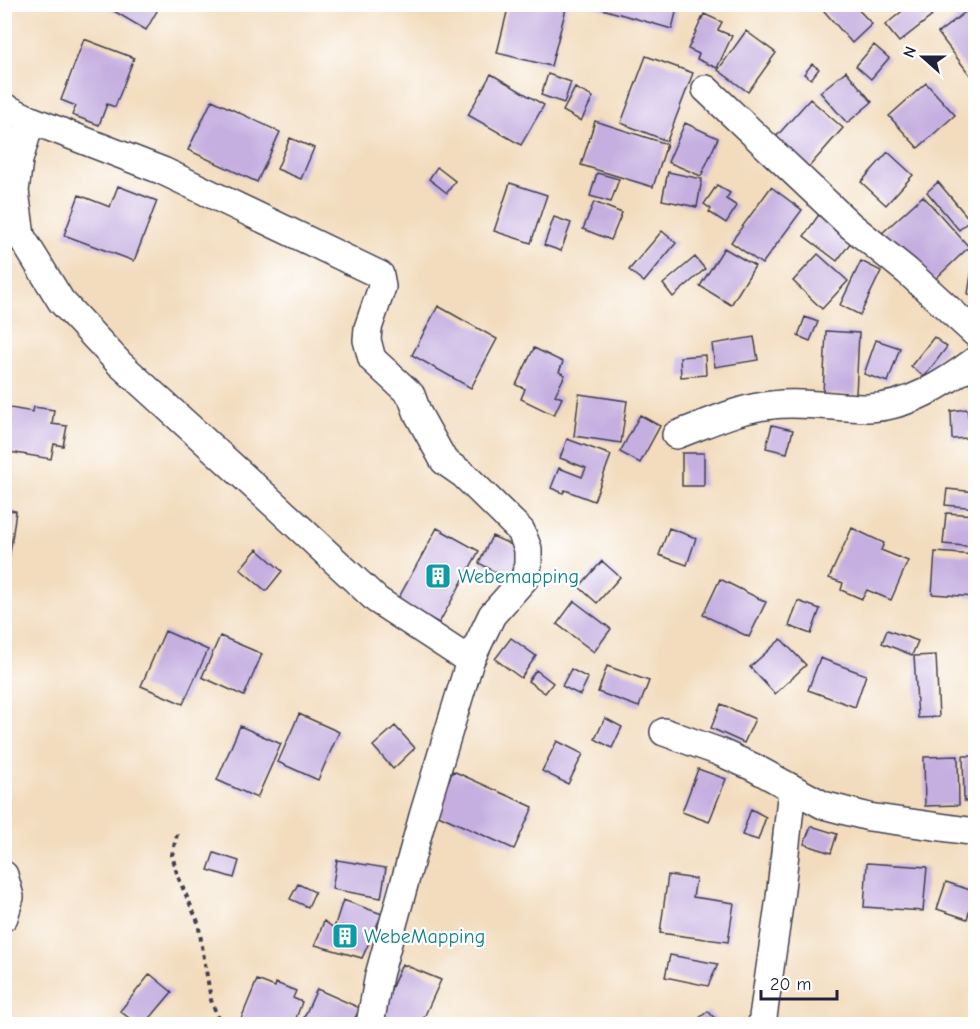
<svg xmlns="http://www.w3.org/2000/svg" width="980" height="1029" font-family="'Comic Neue',sans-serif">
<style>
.building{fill:#c5aee0}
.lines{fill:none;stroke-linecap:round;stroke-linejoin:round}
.minor-casing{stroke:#413e4e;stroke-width:30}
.path{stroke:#413e4e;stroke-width:4;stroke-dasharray:4.5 4.5;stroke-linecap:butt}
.minor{stroke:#fff;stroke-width:27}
.labels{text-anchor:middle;stroke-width:4.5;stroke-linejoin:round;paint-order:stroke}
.culture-label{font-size:20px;fill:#0d838f;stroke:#fff;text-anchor:start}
</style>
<rect width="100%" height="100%" fill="#fff"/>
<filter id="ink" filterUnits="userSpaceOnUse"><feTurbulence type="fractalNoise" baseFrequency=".0167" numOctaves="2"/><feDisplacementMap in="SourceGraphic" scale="12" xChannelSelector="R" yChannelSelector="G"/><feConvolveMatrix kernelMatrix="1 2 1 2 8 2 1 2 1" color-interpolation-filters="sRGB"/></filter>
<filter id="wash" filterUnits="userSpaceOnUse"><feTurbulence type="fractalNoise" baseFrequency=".008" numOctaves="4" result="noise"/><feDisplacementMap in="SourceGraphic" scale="24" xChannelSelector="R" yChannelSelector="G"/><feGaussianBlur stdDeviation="1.35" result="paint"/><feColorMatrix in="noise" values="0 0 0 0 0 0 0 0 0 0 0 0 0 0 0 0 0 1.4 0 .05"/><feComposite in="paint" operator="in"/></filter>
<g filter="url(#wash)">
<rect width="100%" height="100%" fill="#f2dcbd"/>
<g id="blocks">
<path class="building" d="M116,4h45l-15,26 -34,-20z
M509,4l58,1 -16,61 -54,-13z
M585,4h93l-6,25z
M831,4h22l19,20 -20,19 -28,-32z
M911,4h12l9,12 -33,26 -14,-17z
M976,4v73l-3,2 -35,-46z
M704,14l18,8 -4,8 14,6 -15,32 -20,-9 2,-5 -11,-5z
M746,31l30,22 -28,39 -30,-22z
M84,39l50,19 -19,49 -8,-3 -8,21 -27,-10 4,-9 -15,-6z
M874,45l15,13 -18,21 -15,-13z
M646,56l47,17 -26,68 -46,-18z
M812,64l7,5 -8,10 -7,-5z
M846,71l26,31 -25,21 -27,-31z
M491,74l53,31 -23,40 -53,-30z
M548,74l23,8 -7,21 -23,-8z
M926,83l29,32 -37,33 -29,-32z
M575,88l18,9 -12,24 -18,-10z
M810,99l33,29 -35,40 -33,-30z
M212,100l68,32 -23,50 -69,-32z
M595,121l72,23 -14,43 -72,-22z
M685,123l33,15 -17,38 -33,-14z
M290,138l24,10 -13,31 -24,-10z
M888,152l25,23 -27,30 -25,-23z
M437,167l18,14 -8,12 -18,-14z
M668,172l34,7 -5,28 -35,-7z
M597,173l22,6 -8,23 -21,-6z
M938,182l32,38 -11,10 -32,-38z
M510,183l37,12 -16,48 -37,-12z
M717,185l13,8 -4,6 11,7 -11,17 -17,-11 2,-3 -7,-5z
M118,186l39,15 -23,60 -70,-26 15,-40 31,12z
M771,187l31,23 -40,54 -31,-22z
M923,196l46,51 -41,39 -47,-52z
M594,202l28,11 -11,27 -28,-11z
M820,213l34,25 -17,23 -33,-25z
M554,217l17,6 -10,28 -17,-6z
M662,231l14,12 -32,39 -15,-12z
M724,248l31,18 -24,39 -31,-19z
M818,254l30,27 -26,28 -29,-28z
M974,256h2v40l-8,-2z
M695,257l10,12 -32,28 -10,-13z
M861,261l20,10 -21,44 -20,-10z
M438,306l59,33 -26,49 -59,-33z
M805,317l13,5 -8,19 -12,-5z
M826,331l33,2 -3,62 -33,-1z
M754,337l4,23 -43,7 -3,-23z
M934,337l13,10 -23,30 -13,-11z
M876,340l24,8 -12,34 -24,-8z
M534,348l29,14 -4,10 6,3 -10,20 7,3 -8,17 -33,-16 4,-10 -9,-4z
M705,355l1,20 -25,2 -1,-20z
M579,394l48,7 -6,42 -47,-7z
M4,407l29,5 1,-5 20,3 -2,14 15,2 -4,20 -9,-2 -3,15 -47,-8z
M967,409l1,7h8v16h-8v6l-16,1 -1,-28z
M640,415l20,11 -20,37 -20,-11z
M772,425l21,5 -6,23 -21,-5z
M567,439l44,16 -17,46 -29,-11 -2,3 -12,-5 8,-20 23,9 4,-9 -26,-10z
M682,453h22v33h-22z
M947,489l29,3v16l-31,-3z
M4,509l12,2 -8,57 -4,-1z
M946,513l30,2v32l-33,-3z
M437,528l42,23 -40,72 -42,-22z
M669,528l27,10 -9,27 -28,-10z
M852,528l32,15 -3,7 27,11 -17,39 -24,-10 -5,9 -21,-9 2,-7 -14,-5z
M492,536l31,14 -16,29 -28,-16z
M257,549l25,22 -16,20 -26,-22z
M935,552l41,3v42l-44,-3z
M602,561l18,16 -23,26 -18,-16z
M720,579l46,23 -17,35 -46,-22z
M574,601l37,28 -17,23 -37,-28z
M798,601l22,8 -9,25 -22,-8z
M887,630l31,11 -6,14 -30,-12z
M165,631l43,19 -25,54 -42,-18z
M220,636l42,18 -18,42 -42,-19z
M511,638l25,18 -15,22 -26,-19z
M781,639l25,26 -31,29 -25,-27z
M936,655l3,62 -21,1 -4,-62z
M820,658l46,17 -11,32 -47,-17z
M607,666l42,15 -10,26 -41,-15z
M571,669l17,9 -8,17 -18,-9z
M536,670l17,13 -8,10 -17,-12z
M721,704l34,15 -11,24 -33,-15z
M299,714l40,18 -21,48 -40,-18z
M605,718l17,9 -10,21 -17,-9z
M240,726l41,18 -24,54 -40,-18z
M395,726l20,22 -22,21 -20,-23z
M557,741l26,13 -15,30 -26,-13z
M958,756l1,49 -34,1 -1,-49z
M963,756h13v45h-12z
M698,769l28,10 -17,43 -27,-10z
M453,771l80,36 -19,42 -80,-36z
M751,809l15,8 -8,23 -16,-5z
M811,826l26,8 -6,19 -27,-9z
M214,853l25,8 -5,17 -26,-8z
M337,860l49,8 -5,30 -49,-9z
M867,863l60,4 -4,44 -59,-4z
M668,875l28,4 -3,18 41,6 -6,39 -68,-9z
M946,882l30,10 -9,27 -30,-10z
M298,884l17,8 -7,15 -18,-8z
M343,900l39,14 -20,44 -47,-13 9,-24 10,7z
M670,955l48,9 -10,22 -43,-9z
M402,964l39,16 -20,44h-45z
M150,974l22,18 -27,32h-8l-17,-13z
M257,980l18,7 1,-4 20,8 -3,7 9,4 -8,22h-40l-13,-5z
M317,989l43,19 -8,16h-51z
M708,1011l12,13h-28z"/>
</g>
</g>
<g filter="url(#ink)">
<use href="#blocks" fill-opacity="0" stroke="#413e4e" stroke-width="1.5"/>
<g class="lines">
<defs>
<path id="minor" d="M706,89l144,136 57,46 69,63
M4,107l27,13 132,51 217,104 2,12 -14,41 -1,12 5,19 39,36 7,19 26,47 20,14 57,56 7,18v15l-3,14 -33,37 -22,46 -47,155 -44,159 -9,49
M31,120l-12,40 -4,31 6,45 40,65 59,63 154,140 103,96 93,61
M676,435c30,-11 63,-27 96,-30 30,-4 65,3 96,3 40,-1 77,-25 108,-48
M664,732l53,19 36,16 70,38 46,12 107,15
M4,875l6,22 -6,20
M762,1024l18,-126 12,-109"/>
</defs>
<use href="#minor" class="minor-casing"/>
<path class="path" d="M177,834l-5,21 6,22 20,45 13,78 9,24"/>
<use href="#minor" class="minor"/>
</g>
</g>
<defs>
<symbol id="building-square" viewBox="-11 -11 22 22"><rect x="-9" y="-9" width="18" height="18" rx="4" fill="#0f9aa8" stroke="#fff"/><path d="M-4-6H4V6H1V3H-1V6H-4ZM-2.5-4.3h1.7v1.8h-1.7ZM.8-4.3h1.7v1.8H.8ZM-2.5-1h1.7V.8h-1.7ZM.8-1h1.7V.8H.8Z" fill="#fff"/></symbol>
</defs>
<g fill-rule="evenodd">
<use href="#building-square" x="423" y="561" width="30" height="30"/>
<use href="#building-square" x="330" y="921" width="30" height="30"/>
</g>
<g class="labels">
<g class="culture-label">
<text x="458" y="583">Webemapping</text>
<text x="364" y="943">WebeMapping</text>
</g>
</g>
<rect width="980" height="1029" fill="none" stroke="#fff" stroke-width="24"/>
<g transform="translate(923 57) rotate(291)" stroke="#ffffff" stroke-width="4.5" paint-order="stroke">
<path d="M0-4.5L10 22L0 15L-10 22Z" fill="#22223b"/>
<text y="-9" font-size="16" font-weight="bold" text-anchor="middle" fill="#22223b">N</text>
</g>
<path d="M761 990v9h76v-9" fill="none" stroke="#22223b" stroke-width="3"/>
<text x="770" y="990" font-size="18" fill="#22223b" stroke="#ffffff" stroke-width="4.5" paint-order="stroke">20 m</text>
</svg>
